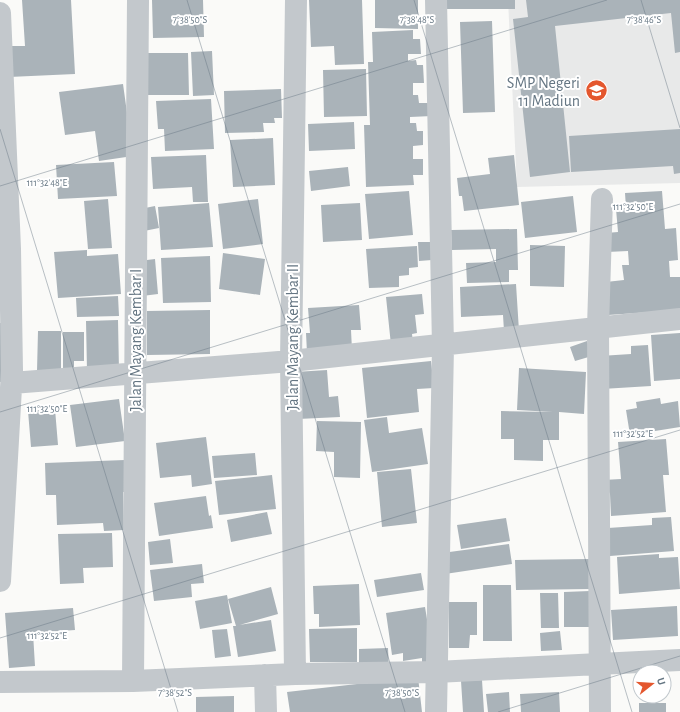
<svg xmlns="http://www.w3.org/2000/svg" width="680" height="712" font-family="'Alegreya Sans',sans-serif">
<style>
.built{fill:#e8e9e9}
.building{fill:#aab3b9}
.lines{fill:none;stroke-linecap:round;stroke-linejoin:round}
.minor{stroke:#c3c8cc;stroke-width:22}
.ticks{fill:none;stroke:#657683;stroke-width:1;stroke-opacity:0.45}
.labels{text-anchor:middle;stroke-width:4;stroke-linejoin:round;paint-order:stroke}
.poi-label{font-size:16px;fill:#657683;stroke:#fff;text-anchor:end}
.street-label{font-size:16px;fill:#657683;stroke:#fff}
.ticks-label{font-size:10px;text-anchor:middle;fill:#657683;stroke:#fff;stroke-width:4;stroke-linejoin:round;paint-order:stroke}
</style>
<rect width="100%" height="100%" fill="#fafaf8"/>
<path class="built" d="M508,0h172v183l-163,4z"/>
<path class="building" d="M22,0h49l4,74 -66,3 -1,-31h17z
M152,0h51l1,37 -51,1z
M309,0h53l2,64 -29,1 -1,-19 -23,1z
M375,0h43v29l-43,-1z
M445,0h70v9h-70z
M526,0h154v52l-5,1 -4,-40 -116,13 15,146 -40,5 -17,-158 15,-2z
M492,21l3,91 -32,1 -3,-91z
M413,30v9h7l1,15h-13v7l8,-1 1,5h6l1,18h-11v12h5l1,8h13v13l-22,1v6h6l1,8h6v14l-10,1v13h10v16h-10l1,10 -48,2 -2,-62h6l-2,-63h5l-1,-30z
M212,51l2,44 -21,1 -2,-44z
M143,53h45l1,42h-46z
M366,69l1,47 -43,1 -1,-47z
M123,84l10,72 -34,5 -4,-30 -30,4 -6,-43z
M281,89l1,29h-8l1,5h-12l1,9 -39,1 -1,-42z
M211,99l3,50 -49,2 -1,-22h-6l-2,-28z
M354,122l1,27 -46,2 -1,-27z
M680,129v44l-6,1 -1,-8 -102,6 -2,-36z
M273,138l2,47 -42,2 -3,-47z
M206,155l2,47h-15l-1,-15 -39,2 -2,-32z
M514,155l5,50 -55,6 -2,-15h-3l-2,-18 33,-4 -2,-16z
M114,162l3,34 -59,3 -2,-34z
M348,167l2,19 -39,5 -2,-20z
M409,191l4,44 -44,4 -4,-45z
M662,191l3,38 11,-1 2,32 -9,1 1,16h10v33l-72,5 -2,-33 18,-2 -2,-15h7l-1,-14 -21,1 -1,-19 12,-1 -2,-23 10,-1 -1,-15z
M573,196l4,36 -52,6 -4,-36z
M108,199l4,49 -24,1 -4,-48z
M258,199l5,45 -40,5 -5,-45z
M209,203l4,44 -52,3 -3,-43z
M360,203l2,37 -39,2 -2,-37z
M155,206l4,22 -15,3 -4,-22z
M517,229l1,41h-9v12l-42,1 -1,-20 30,-1v-13l-44,1 -1,-20z
M418,242h13l1,18 -13,1z
M530,245l35,1 -1,41 -34,-1z
M417,246l1,21 -9,1v7l-10,1v11l-30,1 -3,-39z
M87,250v6l31,-2 3,40 -63,4 -4,-46z
M223,253l42,6 -5,36 -41,-6z
M210,256l1,46 -48,1 -2,-45z
M155,259l3,35 -16,2 -3,-35z
M516,284l3,47h-15l-1,-16 -42,2 -1,-30z
M422,294l2,20 -9,1 2,18 -5,1 1,9 -22,2 -5,-48z
M118,296l1,20 -42,1 -1,-19z
M359,305l2,25h-10l1,20 -45,3 -1,-20h4l-2,-25z
M210,310v44l-63,1v-44z
M118,320l1,51h-32l-1,-50z
M0,323h3l2,59h-5z
M38,331h23v41l-24,-1z
M63,332h21v29h-10v11h-11z
M680,333v46l-26,2 -3,-46z
M587,341l5,15 -17,5 -5,-14z
M648,345l3,41 -49,3 -2,-33 31,-2v-8z
M431,361l3,27 -17,1 2,23 -52,6 -5,-50z
M519,368l67,4 -2,42 -25,-2v28h-16v21l-29,-1v-21h-13v-28l52,1 -36,-2z
M327,370l2,27 9,-1 2,21 -42,2 -3,-47z
M660,398l1,6 17,-3 2,26 -50,8 -4,-25 11,-2 -1,-6z
M119,399l6,42 -49,6 -6,-42z
M55,409l3,36 -27,2 -3,-36z
M387,417l2,16 33,-5 6,36 -56,8 -8,-52z
M317,421l44,1 -1,56 -26,-1v-25l-18,-1z
M206,437l6,47 -20,3 -1,-12 -31,3 -4,-35z
M666,439l3,36h-6l3,37 -55,4 -1,-22 -7,-14 18,-1 -3,-37z
M255,453l2,22 -43,3 -2,-22z
M125,460l1,32h-3l1,38 -20,1 -1,-8 -46,2 -1,-30h-10l-1,-32z
M411,469l6,54 -35,4 -5,-55z
M272,475l4,34 -57,6 -4,-34z
M206,496l3,20 2,-1 2,13 -54,8 -5,-33z
M267,512l5,22 -41,8 -4,-22z
M671,517l3,34 -64,5 -2,-28 44,-3v-7z
M506,518l4,23 -49,8 -4,-24z
M112,533l1,34 -30,1 1,15 -24,1 -2,-50z
M170,539l3,24 -23,2 -2,-23z
M509,544l3,20 -67,10 -3,-21z
M659,554v4l19,-1 2,32 -61,5 -2,-37z
M590,559v30l-74,1 -1,-30z
M202,564l2,19 -13,1 1,13 -38,4 -4,-31z
M421,573l3,17 -47,7 -3,-17z
M359,584l1,41 -41,2v-13h-5l-1,-28z
M483,585h28l1,56h-29z
M271,587l7,27 -42,12 -8,-27z
M590,591v36h-26v-35z
M540,593h18l1,35h-18z
M227,595l5,28 -32,6 -5,-28z
M449,602h28v33h-7l-1,13h-20z
M677,606l1,30 -65,4 -2,-30z
M425,607l9,55 -12,1v-5l-19,3v-8l-11,2 -6,-42z
M73,608l2,22 -42,3 2,33 -26,2 -4,-55z
M271,620l5,31 -38,6 -5,-31z
M357,628v34h-47l-1,-33z
M227,629l4,27 -16,2 -3,-28z
M560,631l2,19 -21,1 -1,-18z
M388,648l1,22 -30,1v-22z
M418,677l4,35h-132l-3,-20z
M482,680l2,32h-21l-2,-31z
M509,692l1,20h-22l-2,-18z
M559,692l1,20h-39l-1,-18z
M234,696v16h-38v-15z
M639,703h27v9h-27z"/>
<g class="lines">
<path class="minor" d="M436,0l7,346 -7,366
M0,13l10,236 2,121 -12,211
M12,383l279,-22 389,-42
M295,674l-4,-313 5,-361
M265,675l1,37
M133,681l5,-681
M0,682l133,-1 162,-7 141,-2 244,-12
M600,712l-2,-385 4,-128"/>
</g>
<path class="ticks" d="M187,0l218,712M414,0l218,712M641,0l39,128M0,129l178,583M0,186l607,-186M0,412l680,-208M0,638l680,-208M498,712l182,-56"/>
<defs>
<symbol id="school-disc" viewBox="-11 -11 22 22"><circle r="9.5" fill="#e4572e" stroke="#fff"/><path d="M0-5L7-2L0 1L-7-2ZM-4 1L0 2.5L4 1V4Q0 6-4 4Z" fill="#fff"/></symbol>
</defs>
<g fill-rule="evenodd">
<use href="#school-disc" x="584" y="78" width="25" height="25"/>
</g>
<g class="labels">
<g class="poi-label">
<text x="580" y="88">SMP Negeri<tspan x="580" dy="18">11 Madiun</tspan></text>
</g>
<g class="street-label">
<text transform="translate(292 337) rotate(-90)" y="6">Jalan Mayang Kembar II</text>
<text transform="translate(135 340) rotate(-90)" y="6">Jalan Mayang Kembar I</text>
</g>
</g>
<g class="ticks-label">
<text x="190" y="23">7°38'50"S</text>
<text x="417" y="23">7°38'48"S</text>
<text x="644" y="23">7°38'46"S</text>
<text x="47" y="186">111°32'48"E</text>
<text x="633" y="210">111°32'50"E</text>
<text x="47" y="412">111°32'50"E</text>
<text x="633" y="437">111°32'52"E</text>
<text x="47" y="639">111°32'52"E</text>
<text x="175" y="696">7°38'52"S</text>
<text x="402" y="696">7°38'50"S</text>
</g>
<g transform="translate(652 684) rotate(73)"><circle r="19" fill="#ffffff" stroke="#c1c8cd"/>
<path d="M0-3L7 15L0 10L-7 15Z" fill="#e4572e"/>
<text y="-6" font-size="11" font-weight="bold" text-anchor="middle" fill="#657683">U</text>
</g>
</svg>
